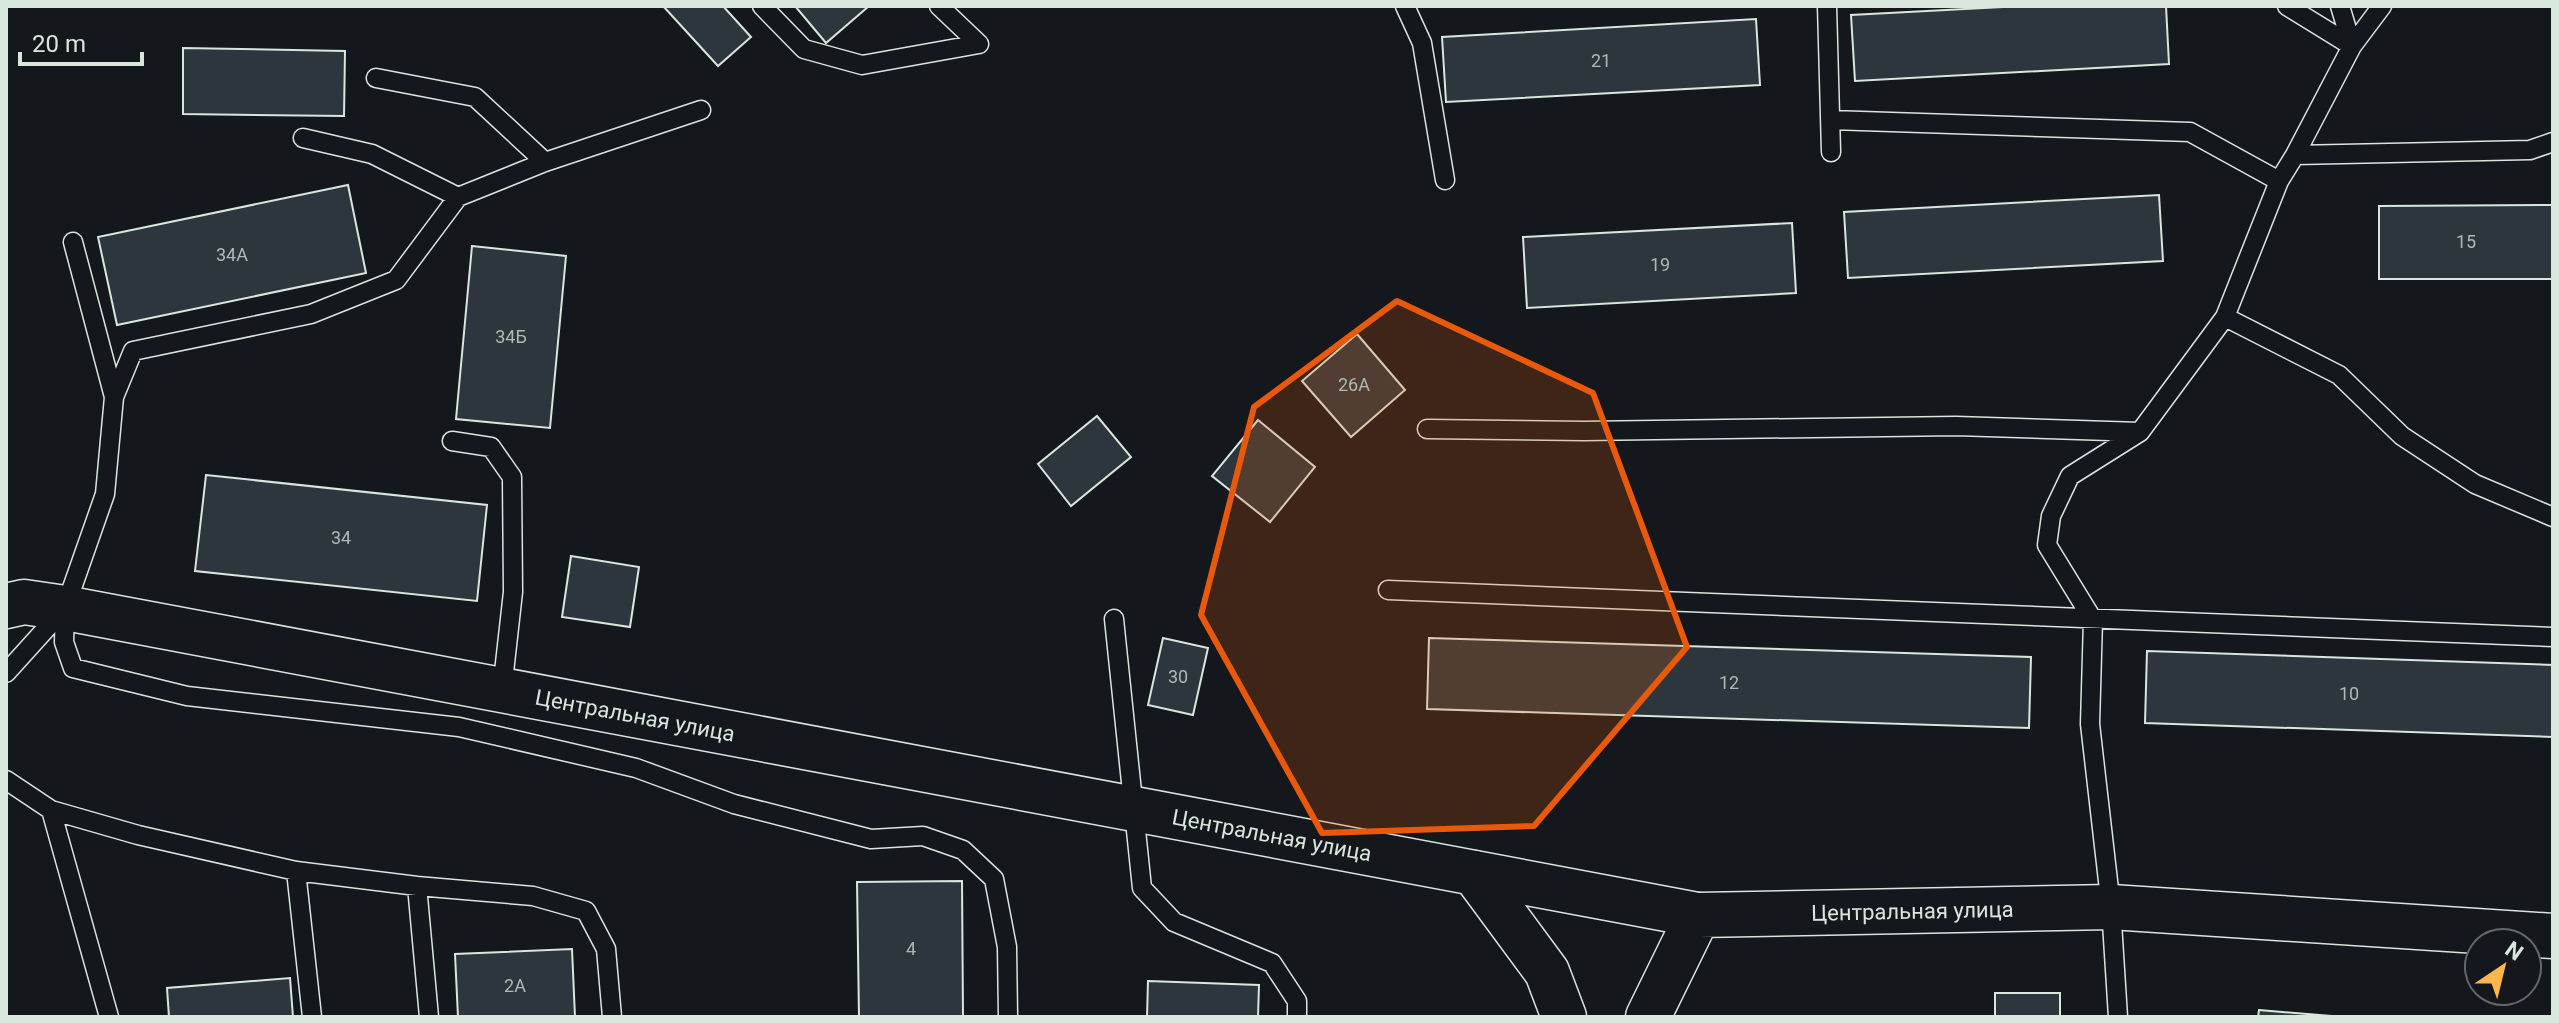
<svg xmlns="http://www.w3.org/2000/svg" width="2559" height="1023" font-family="Roboto,sans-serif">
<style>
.building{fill:#2c363c;stroke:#d8e6dc;stroke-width:2}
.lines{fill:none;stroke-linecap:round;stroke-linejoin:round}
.service-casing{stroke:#d8e6dc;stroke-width:21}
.tertiary-casing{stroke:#d8e6dc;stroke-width:47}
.primary-casing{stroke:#d8e6dc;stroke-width:47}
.service{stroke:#14181c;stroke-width:18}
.tertiary{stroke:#14181c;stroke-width:44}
.primary{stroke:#14181c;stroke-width:44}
.marked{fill:#e8590c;fill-opacity:0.2;stroke:#e8590c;stroke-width:6;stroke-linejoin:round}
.labels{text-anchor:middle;stroke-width:6;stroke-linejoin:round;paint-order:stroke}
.number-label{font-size:18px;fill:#adbab4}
.street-label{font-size:22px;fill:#d8e6dc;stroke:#14181c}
</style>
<rect width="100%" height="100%" fill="#14181c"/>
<path class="building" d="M663,6h60l28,31 -33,29z
M795,6h74l-43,37z
M2022,6h144l3,58 -314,17 -4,-66z
M1756,19l4,66 -314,17 -4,-65z
M183,48l162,3 -1,65 -161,-2z
M348,185l18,88 -249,52 -19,-88z
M2159,195l4,66 -315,17 -4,-66z
M2553,205v74h-174v-73z
M1792,223l4,70 -269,15 -4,-71z
M472,246l94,10 -16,172 -94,-9z
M1357,334l48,56 -54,47 -49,-56z
M1097,416l34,41 -60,49 -33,-42z
M1258,420l57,47 -45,55 -58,-46z
M206,475l281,30 -10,96 -282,-30z
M571,556l68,11 -9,60 -68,-10z
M1163,638l45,10 -15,67 -45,-10z
M1429,638l602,19 -2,71 -602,-19z
M2147,651l406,14v72l-408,-14z
M962,881l1,136h-104l-2,-135z
M572,949l3,68h-117l-3,-63z
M290,978l3,39h-124l-2,-29z
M1148,981l111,4 -1,32h-111z
M1995,993h65v24h-65z
M2259,1010l85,7h-86z"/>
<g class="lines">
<defs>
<path id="service" d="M762,6l42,43 58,16 117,-21
M939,6l40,38
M1405,6l17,37 23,137
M1827,6l4,146
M2287,6l65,40
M2340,6l12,40
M376,78l99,19 70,65
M701,110l-156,52 -87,35 -62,83 -85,34 -178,37 -19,46 -9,97 -40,114 -1,34 9,26 114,28 272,31 177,41 98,36 137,35 52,-3 40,14 31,29 13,68 1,70
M1831,120l359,12 89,49
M303,138l69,16 86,43
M2295,155l235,-5 23,-8
M73,242l41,155
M2225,317l114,58 63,61 73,48 78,33
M1427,429l157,2 372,-5 184,6
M452,441l39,6 21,30 1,115 -11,98
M1388,590l1165,47
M1114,619l28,269 32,34 98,41 25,38v16
M6,673l57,-63
M6,780l45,30 87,25 158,36 121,15 116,10 53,15 20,38 6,68
M51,810l58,207
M296,871l16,146
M417,886l12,131
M2118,1017l-7,-110 -21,-183 3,-104 -46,-75 4,-29 19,-40 70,-44 85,-115 54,-136 16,-26 57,-109 30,-40"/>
<g id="tertiary">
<path id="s1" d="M6,606l18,-4 41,6 1633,307"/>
<path d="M1474,873l73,99 17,45"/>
</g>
<g id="primary">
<path id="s2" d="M1648,1017l50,-102 413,-8 442,29"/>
</g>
</defs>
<use href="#service" class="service-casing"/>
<use href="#tertiary" class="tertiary-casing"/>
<use href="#primary" class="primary-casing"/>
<use href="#service" class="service"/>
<use href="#tertiary" class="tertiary"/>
<use href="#primary" class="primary"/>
</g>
<path class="marked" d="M1397,301l196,92 94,254 -153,179 -212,7 -121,-218 53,-208z"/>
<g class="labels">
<g class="number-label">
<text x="1601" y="67">21</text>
<text x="2466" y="248">15</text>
<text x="232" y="261">34А</text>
<text x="1660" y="271">19</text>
<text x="511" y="343">34Б</text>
<text x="1354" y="391">26А</text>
<text x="341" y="544">34</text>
<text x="1178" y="683">30</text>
<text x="1729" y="689">12</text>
<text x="2349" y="700">10</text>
<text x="911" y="955">4</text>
<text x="515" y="992">2А</text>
</g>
<g class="street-label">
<text dy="8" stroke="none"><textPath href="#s1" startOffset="640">Центральная улица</textPath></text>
<text dy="8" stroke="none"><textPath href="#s1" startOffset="1288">Центральная улица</textPath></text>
<text dy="8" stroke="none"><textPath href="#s2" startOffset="328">Центральная улица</textPath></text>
</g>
</g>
<rect width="2559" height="1023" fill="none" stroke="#d8e6dc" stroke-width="16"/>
<g transform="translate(2503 967) rotate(35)"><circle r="38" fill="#14181c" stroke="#626a69" stroke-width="2"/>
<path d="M0-6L14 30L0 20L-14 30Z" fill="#ffb74d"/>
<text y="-12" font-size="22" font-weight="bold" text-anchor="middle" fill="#d8e6dc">N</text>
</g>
<path d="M20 52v12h122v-12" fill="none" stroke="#d8e6dc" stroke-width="4"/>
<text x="32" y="52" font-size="24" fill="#d8e6dc" stroke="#14181c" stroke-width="6" paint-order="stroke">20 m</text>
</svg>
